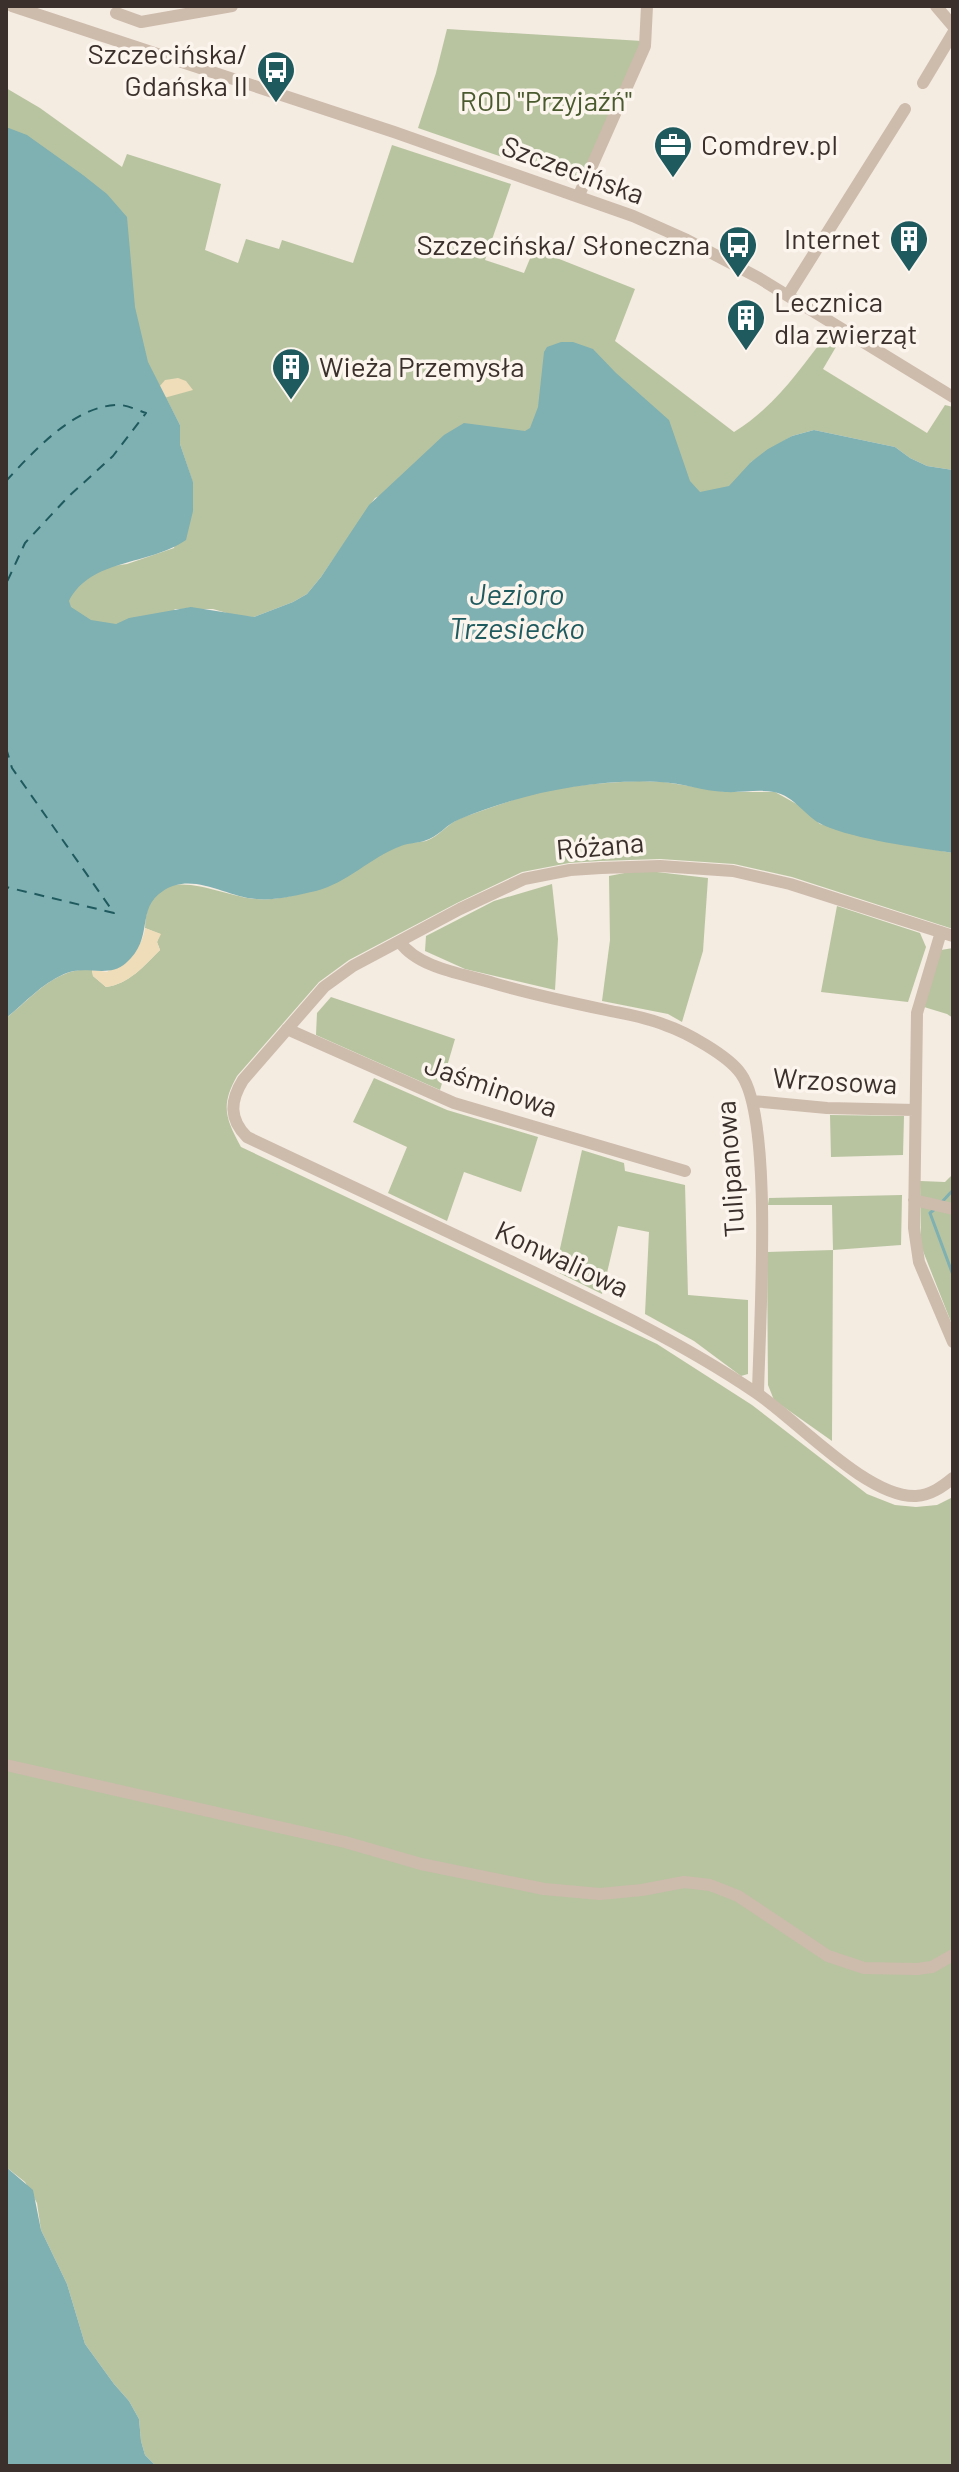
<svg xmlns="http://www.w3.org/2000/svg" width="959" height="2472" font-family="Barlow,sans-serif">
<style>
.green{fill:#b8c4a0}
.sand{fill:#efdcb8}
.water{fill:#7fb0b2}
.lines{fill:none;stroke-linecap:round;stroke-linejoin:round}
.stream{stroke:#7fb0b2;stroke-width:3}
.ferry{stroke:#1f5a5e;stroke-width:2;stroke-dasharray:10 8;stroke-linecap:butt}
.minor{stroke:#cdbbac;stroke-width:12}
.labels{text-anchor:middle;stroke-width:7;stroke-linejoin:round;paint-order:stroke}
.poi-label{font-size:28px;fill:#3b302b;stroke:#fbf5ee;text-anchor:end}
.park-label{font-size:28px;fill:#4a5a2e;stroke:#fbf5ee}
.street-label{font-size:28px;fill:#3b302b;stroke:#fbf5ee}
.water-label{font-size:30px;font-style:italic;fill:#1f5a5e;stroke:#fbf5ee}
</style>
<rect width="100%" height="100%" fill="#f4ebe1"/>
<path class="green" d="M447,29l195,12 -62,143 -162,-56 18,-55z
M6,88l34,20 82,59 5,-13 94,30 -16,66 33,13 8,-24 33,10 3,-9 71,23 39,-118 119,39 -26,76 39,13 10,-24 101,40 -20,52 119,91c41,-25 66,-63 94,-99l12,7 -17,29 104,64 18,-28 8,2v63l-26,-4 -17,-8 -15,-11 -81,-17 -22,6 -41,26 -25,51 -166,-93 -185,78 -54,79 -14,17 -14,8 -39,15 -17,-1 -24,-7h-38l-9,11 -79,8 -52,-51 92,-13 47,-16 19,-65 -13,-39v-19l-24,-46 -150,-241z
M639,781l25,1 63,10h48l27,15 18,17 71,18 62,11v76l-161,-52 -58,-13 -74,-5 -60,2 -31,2 -47,9 -65,31 -108,57 -30,22 -82,94c-17,30 -11,43 4,71l416,197 95,61 115,89 28,11 21,2 21,-2 14,-7 2,2v966h-797l-11,-11 -4,-14 -2,-22 -10,-18 -15,-17 -29,-40 -18,-60 -26,-54 -4,-27 -12,-21 -19,-15v-1149c26,-20 50,-52 86,-48l1,6 13,11c23,-3 38,-21 54,-37l-3,-8 3,-8 -15,-6c3,-74 72,-32 111,-29 15,2 34,-3 48,-6 37,-8 63,-36 98,-48 7,-3 16,-2 24,-4 14,-5 22,-18 35,-23 21,-7 43,-15 64,-22 37,-11 76,-13 114,-15z
M640,870l68,8 -5,73 -21,71 -14,-8 -66,-13 8,-61 -1,-64z
M552,884l6,55 -3,51 -90,-21 -40,-18 1,-15 68,-35z
M837,906l83,27 6,14 -18,55 -87,-10z
M953,948v70l-6,-4 -23,-7 17,-57z
M331,997l124,42 -15,51 -124,-55 1,-22z
M374,1078l73,32 91,27 -17,55 -57,-20 -17,49 -59,-28 19,-46 -54,-25z
M830,1115l74,1 -1,39 -72,2z
M582,1150l42,13 1,8 60,14 3,110 60,5v74l-7,2 -47,-35 -49,-27 4,-82 -31,-6 -16,68 -47,-23z
M953,1174v153l-32,-81 -1,-65 25,1z
M902,1195l-1,50 -68,5 -1,191 -58,-41 -6,-15 -1,-133 66,-2 -1,-45h-64l1,-7z"/>
<path class="sand" d="M178,378l8,3 7,9 -29,8 -5,-11 6,-7z
M145,928l16,6 -4,8 3,8c-16,16 -31,34 -54,37l-13,-11 -1,-6 15,2c17,-12 35,-21 38,-44z"/>
<path class="water" d="M6,127l21,8 56,40 24,19 20,23 8,90 13,55 32,63v19l13,38v29l-7,29c-38,26 -95,18 -117,61l2,6 20,13 25,4 13,-6 62,-11 63,10 39,-15 14,-8 14,-17 48,-72 75,-70 20,-12 61,8 5,-3 8,-21 6,-55 3,-5 14,-5h12l20,7 23,24 53,47 21,61 10,11 29,-6 22,-24 17,-13 24,-13 22,-6 81,17 15,11 17,8 26,4v383c-38,-6 -96,-13 -130,-28 -18,-8 -28,-29 -49,-33 -16,-3 -33,1 -49,0 -22,-1 -43,-9 -65,-10 -69,-3 -137,11 -200,37 -14,5 -21,18 -36,22 -7,2 -16,2 -23,5 -30,11 -54,37 -85,45 -18,4 -42,10 -60,8 -30,-2 -64,-28 -93,-8 -28,18 -8,47 -37,72 -18,16 -41,1 -62,11 -23,10 -39,29 -58,44z
M6,2167l27,23 8,40 26,54 18,60 29,40 15,17 10,18 2,22 4,14 11,11h-150z"/>
<g class="lines">
<path class="stream" d="M941,1203l12,-13
M935,1209l-5,4 23,62"/>
<path class="ferry" d="M6,481c27,-29 67,-74 110,-76 9,-1 21,5 30,8l-33,43 -45,41 -43,46 -19,41
M6,748l6,20 102,145 -108,-26"/>
<path class="minor" d="M12,6l382,126 239,84 54,24 72,38 194,119
M936,6l17,20
M116,13l25,9 91,-16
M923,83l30,-50
M579,195l66,-149 2,-40
M788,295l117,-186
M941,932l-24,81 -3,215 5,34 34,80
M953,936l-163,-52 -57,-13 -73,-5 -59,2 -31,2 -46,9 -64,30 -107,57 -29,21 -81,93c-13,21 -14,39 4,57 88,41 175,83 263,124 84,40 168,79 245,131 41,27 112,106 161,104 15,-1 26,-9 37,-18
M400,942c18,26 64,32 93,41 37,11 75,19 113,27 19,4 40,7 59,15 21,7 64,31 76,49 33,46 18,255 17,320
M287,1029l167,74 231,68
M753,1101l74,7 88,2
M914,1200l39,9
M6,1765l339,77 76,22 123,25 56,5 42,-4 42,-8 26,3 28,11 90,60 36,12 53,1 15,-2 21,-12"/>
</g>
<defs>
<symbol id="bus-pin" viewBox="-11 -11 22 30"><path d="M0 17L-7.5 6A9.5 9.5 0 1 1 7.5 6Z" fill="#1f5a5e" stroke="#fbf5ee"/><path d="M-5-6H5V4H4V6H2V4H-2V6H-4V4H-5ZM-3.5-4V0h7V-4ZM-3.5 1.2v1.5H-2V1.2ZM2 1.2v1.5H3.5V1.2Z" fill="#fff"/></symbol>
<symbol id="office-pin" viewBox="-11 -11 22 30"><path d="M0 17L-7.5 6A9.5 9.5 0 1 1 7.5 6Z" fill="#1f5a5e" stroke="#fbf5ee"/><path d="M-6-3h4V-5.5h4V-3h4V5H-6ZM-1-4.5V-3h2v-1.5ZM-6 0V1H6V0Z" fill="#fff"/></symbol>
<symbol id="building-pin" viewBox="-11 -11 22 30"><path d="M0 17L-7.5 6A9.5 9.5 0 1 1 7.5 6Z" fill="#1f5a5e" stroke="#fbf5ee"/><path d="M-4-6H4V6H1V3H-1V6H-4ZM-2.5-4.3h1.7v1.8h-1.7ZM.8-4.3h1.7v1.8H.8ZM-2.5-1h1.7V.8h-1.7ZM.8-1h1.7V.8H.8Z" fill="#fff"/></symbol>
</defs>
<g fill-rule="evenodd">
<use href="#bus-pin" x="254" y="48" width="44" height="60"/>
<use href="#office-pin" x="651" y="123" width="44" height="60"/>
<use href="#building-pin" x="887" y="217" width="44" height="60"/>
<use href="#bus-pin" x="716" y="223" width="44" height="60"/>
<use href="#building-pin" x="724" y="296" width="44" height="60"/>
<use href="#building-pin" x="269" y="345" width="44" height="60"/>
</g>
<g class="labels">
<g class="poi-label">
<text x="248" y="64">Szczecińska/<tspan x="248" dy="32">Gdańska II</tspan></text>
<text x="701" y="155" text-anchor="start">Comdrev.pl</text>
<text x="881" y="249">Internet</text>
<text x="710" y="255">Szczecińska/ Słoneczna</text>
<text x="774" y="312" text-anchor="start">Lecznica<tspan x="774" dy="32">dla zwierząt</tspan></text>
<text x="319" y="377" text-anchor="start">Wieża Przemysła</text>
</g>
<g class="park-label">
<text x="546" y="111">ROD "Przyjaźń"</text>
</g>
<g class="street-label">
<text transform="translate(573 170) rotate(20)" y="10">Szczecińska</text>
<text transform="translate(600 846) rotate(-5)" y="10">Różana</text>
<text transform="translate(835 1081) rotate(3)" y="10">Wrzosowa</text>
<text transform="translate(491 1086) rotate(19)" y="10">Jaśminowa</text>
<text transform="translate(730 1169) rotate(-94)" y="10">Tulipanowa</text>
<text transform="translate(562 1259) rotate(25)" y="10">Konwaliowa</text>
</g>
<g class="water-label">
<text x="517" y="605">Jezioro<tspan x="517" dy="34">Trzesiecko</tspan></text>
</g>
</g>
<rect width="959" height="2472" fill="none" stroke="#3b302b" stroke-width="16"/>
</svg>
